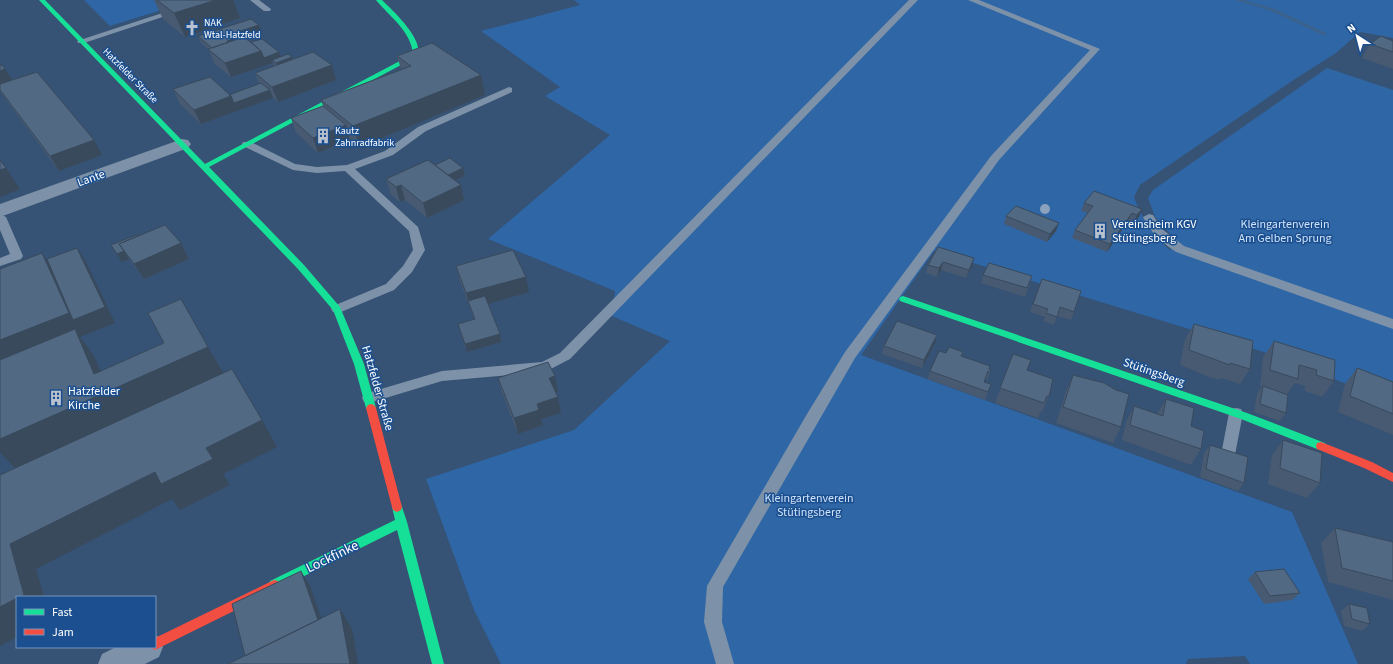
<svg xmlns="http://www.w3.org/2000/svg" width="1393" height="664" font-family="'Source Sans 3',sans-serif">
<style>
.green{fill:#2f66a5}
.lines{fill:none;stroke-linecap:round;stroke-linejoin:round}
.stream{fill:#3b618d;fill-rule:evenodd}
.lane{fill:#7d92a8;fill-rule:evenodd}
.street{fill:#7d92a8;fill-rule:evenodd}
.fast{fill:#16e098;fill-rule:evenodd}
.jam{fill:#f24e42;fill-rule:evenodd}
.tree{fill:#8aa2be}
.wall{fill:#475a72}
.shaded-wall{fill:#394a5c}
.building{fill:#526984;stroke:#394a5c}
.labels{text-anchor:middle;stroke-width:3;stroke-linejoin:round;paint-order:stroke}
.far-poi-label{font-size:10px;fill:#fff;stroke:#1b4f8f;text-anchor:start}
.far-street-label{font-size:10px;fill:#fff;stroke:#1b4f8f}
.street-label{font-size:12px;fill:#fff;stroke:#1b4f8f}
.poi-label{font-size:12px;fill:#fff;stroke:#1b4f8f;text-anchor:start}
.park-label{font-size:12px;fill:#cfe3fa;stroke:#1b4f8f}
.near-street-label{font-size:14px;fill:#fff;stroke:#1b4f8f}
</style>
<rect width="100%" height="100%" fill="#365274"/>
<path class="green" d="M84,0h110l-84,26z
M574,0h819v38l-33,-6 -24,21 -41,26 -155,106 -6,12c8,22 19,38 36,53l7,-8 -22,-25 -7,-19 5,-8 174,-122 66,22v312l-129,-50 -330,-101 -73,104 431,157 66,152h-108l-5,-8 -57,3 -2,5h-685l-27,-54 -48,-131 148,-49 96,-89 -58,-25 3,-25 -127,-52 122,-104 -65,-39 15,-9 -79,-56 99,-26z"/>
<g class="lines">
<path class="stream" d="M1235,0h9l31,9 53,25 -5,1 -52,-24z"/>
<path class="lane" d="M202,0h12l-130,43h-6l-1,-2z
M250,0h9l12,9 -1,2h-6z
M909,0h9l-348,359 -25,13 -103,9 -73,22 -5,-1 -2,-4 2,-4 78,-23 100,-9 18,-9z
M968,0h11l121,49 -101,111 -144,198 -132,229 -1,35 12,42h-18l-12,-42 3,-36 100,-172 38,-62 146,-196 99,-106z
M509,87l3,1v4l-86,39 -33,24 -38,14 63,58 7,23 -13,22 -18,18 -53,22h-8l-2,-3 2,-3 53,-22 17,-18 10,-16 -4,-19 -64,-60 -28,2 -24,-3 -50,-24 -1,-2 1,-2h8l44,22 22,3 30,-2 38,-14 33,-24z
M0,214l6,3 17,39 -2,3 -21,7v-8l10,-4 -10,-24z
M1149,214l4,1 9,14 22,17 209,73v10l-217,-77c-15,-10 -25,-19 -33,-35z
M1236,408l5,1 2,4 -9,47 -2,4 -5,2 -5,-2 -2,-4 9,-47 2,-4z"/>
<path class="street" d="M182,139l6,1 3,4 -3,4 -188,69v-13z
M155,635l4,2 4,10 -4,10 -14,7h-47l4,-10 14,-7h39z"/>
<path class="fast" d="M39,0h6l160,164 208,-110c-2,-23 -23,-37 -37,-54h6c12,12 41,38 36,56l-209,111 95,98 36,42 24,57 12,44 -2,3h-6l-2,-3 -12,-44 -21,-54 -35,-41z
M903,296l344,117 78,30 1,3 -1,3 -4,1 -4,-1 -76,-30 -341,-118 -1,-2 1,-2z
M397,502l4,2 6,18 37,142h-12l-35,-134 -119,59 -4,1 -4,-1 -2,-4 2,-4 125,-61 -3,-13 1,-3z"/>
<path class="jam" d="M371,404l3,1 2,3 26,99 -1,3 -4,2 -4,-2 -1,-3 -26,-99 2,-3z
M1321,442l51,20 21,11v9l-29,-14 -47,-19 -1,-3 1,-3z
M274,580l4,1 2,4 -2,4 -119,59 -4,2 -4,-2 -1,-1h5v-9z"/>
</g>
<circle class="tree" cx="1045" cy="209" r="5"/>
<path class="wall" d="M154,0h79l7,18 -55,19 -22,-18z
M259,25l3,7 -17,5 6,5 30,15h11l1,2 43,21 -58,22 -5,-4 -72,26 -21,-20 -7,-15 56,6 30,-11 -4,-11 19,-7 -1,-3 -42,14 -17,-14 -5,-13 -8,-7 -3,-7z
M1393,41v28l-31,-11 8,-14z
M397,56l88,39 -125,52 -10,-7 -32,13 -22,-20 -5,-15 32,-12 -2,-6 80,-31z
M12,80l90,75 -43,16 -53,-71 -6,-9v-1z
M435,165l28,3 2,8 -10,5 6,4 3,15 -37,18 -22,-18 -5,2 -9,-7 -5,-16z
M1084,203l58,6 -3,8 -5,6 -6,-2 -21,31 -35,-14 3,-8 13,-17 -7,-2z
M1006,216l50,15 -9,11 -43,-18z
M140,235l41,8 8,16 -45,20 -15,-20 -7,3 -11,-17z
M938,247l34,19 -6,12 -25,-8 -4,7 -11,-4 2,-8z
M456,266l73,26 -41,12 12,30 1,8 -34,10 -7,-20 -2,-8 16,-5 -14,-38z
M983,275l47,9 -5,13 -44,-14z
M1042,279l32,33 -3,8 -14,-4 -3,9 -11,-4 2,-4 -15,-5z
M1194,324l56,45 -10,15 -19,-6 -1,2 -11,-3 -29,-12 5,-26z
M1274,341l60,40 -12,16 -17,-6v-5l-10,-3 -8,11 -1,19 -6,8 -26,-9 3,-18 5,-8h-2l3,-29z
M935,343l-13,25 -40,-14 2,-8z
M963,352l-1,4 29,14 -4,10h-2l-1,2 7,2 -6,16 -57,-21 2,-8 16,-18z
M1013,354l36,42 -7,16 -1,-1 -3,7 -43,-15z
M1357,368l36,14v53l-55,-23 7,-28z
M1073,375l48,52 -8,16 -57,-20 10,-32z
M555,376l3,16h-2l2,5 3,16 -20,6 2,6 -25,9 -16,-41 -4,-15z
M1166,399l25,27 10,23 -10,16 -69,-25 4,-18 8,-16 23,8z
M1283,440l37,43 -13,15 -39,-14 4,-29z
M1210,445l34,38 -6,8 -38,-14 4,-24z
M1335,528l58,14v58l-65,-18 -7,-39z
M1255,572l45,21 -8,7 -28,4 -16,-25z
M1349,604l21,20 -8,7 -18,-5 -3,-15z"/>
<path class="shaded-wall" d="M216,0h17l7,18 -55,19 -11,-24z
M259,25l3,7 -28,9 -4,7 -3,-7 1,-6z
M261,51l18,1 3,8h-10l1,3 -42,14 -6,-14z
M292,57l3,8 -16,5 -3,-7z
M332,65l4,15 -58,22 -6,-15z
M5,69l9,14 -14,5v-17z
M481,75l4,20 -125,52 -7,-21z
M270,90l3,8 -36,13 -3,-8z
M231,96l6,15 -36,13 -7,-14z
M346,125l4,14 -32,14 -5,-15z
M94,140l8,15 -43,16 -9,-15z
M6,168l14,21 -20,8v-27z
M463,168l2,8 -20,9 -2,-7z
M401,185l4,15 -5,2 -4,-15z
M461,185l3,15 -37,18 -4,-15z
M1142,209l-3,8 -5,6 3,-8z
M1132,213l-4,8 -21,31 3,-8z
M1059,223l-3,8 -9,11 3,-8z
M181,243l8,16 -45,20 -10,-15z
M77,248l10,16 28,59 -35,14 14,19 15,35 99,-44 16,27 -208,95 -16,-17v-112l42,-87 15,22z
M124,251l5,8 -7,3 -5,-8z
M974,258l-2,8 -6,12 3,-8z
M943,262l-2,8 -4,7 2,-9z
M526,277l3,15 -58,17 -3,-8 -2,-8z
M500,334l1,8 -34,10 -2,-8z
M937,335l-2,8 -13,25 2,-8z
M555,376l3,16 -6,2 -3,-16z
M558,397l3,16 -20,6 2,6 -25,9 -4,-16 23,-14z
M262,420l15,27 -54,27 7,11 -50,25 -8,-11 -136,70 8,28h-24l-10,-53z
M301,571l9,15 19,54 -47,24z
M17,598v39l-17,9v-39z
M340,609l12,20 6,35h-8z"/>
<path class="building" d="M157,0h59l-42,13z
M251,19l8,6 -31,10 5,4 -6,2 2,1 -17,6 -14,-12z
M1381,36l12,5v11l-23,-8z
M244,37l17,14 -36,12 -17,-14z
M262,39l17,13 -15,6 -3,-7 -10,-9z
M432,43l49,32 -128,51 -32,-26 90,-34 -14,-10z
M313,52l19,13 -60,22 -17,-14z
M288,54l4,3 -16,6 -4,-3z
M0,65h2l3,4 -5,2z
M37,72l57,68 -44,16 -50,-66v-6z
M210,77l21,19 -37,14 -21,-21z
M261,83l9,7 -36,13 -3,-7 -2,-1z
M323,106l23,19 -33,13 -22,-20z
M450,158l13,10 -15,7 -13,-10z
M0,160l6,8 -6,2z
M428,160l33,25 -38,18 -22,-18 -5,2 -10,-8z
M1094,191l48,18 -5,6 -5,-2 -22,31 -35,-14 18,-24 -9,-3z
M1016,206l43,17 -9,11 -44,-18z
M165,225l16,18 -47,21 -15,-20z
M139,234l1,1 -21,9 5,7 -7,3 -6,-9z
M938,247l36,11 -5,12 -26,-8 -4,6 -11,-3z
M77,248l28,59 -32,13 -26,-61z
M513,250l13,27 -60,16 -10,-27z
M42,253l27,60 -69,27v-71z
M989,263l43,13 -5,12 -44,-13z
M1042,279l39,12 -7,21 -14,-5 -3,10 -11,-4 2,-4 -15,-5z
M485,296l15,38 -35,10 -7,-20 17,-5 -7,-18z
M181,299l27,48 -208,92v-79l75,-31 19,45 70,-31 -16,-30z
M897,321l40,14 -13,25 -40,-14z
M1194,324l59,17 -3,28 -20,-6v2l-11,-4 -30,-11z
M1274,341l61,19 -1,21 -18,-6 1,-5 -18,-5 -1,14 -28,-9z
M949,347l14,5 -2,4 29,10 -1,3 2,1 -1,2 -2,-1 -4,11 7,2 -3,8 -58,-21 9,-20 7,2z
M1013,354l18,6 -4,10 26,9 -4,17h-2l-3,7 -44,-15z
M548,362l7,14 -6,2 9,19 -21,7 2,6 -25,8 -16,-40z
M1357,368l36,14v32l-43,-18z
M232,369l30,51 -56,28 7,11 -52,25 -6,-12 -145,72 14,51 -4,2h-3v1l-17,9v-132z
M1073,375l31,8 12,7 13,4 -8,33 -58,-20z
M1263,386l25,9 -2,18 -26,-9z
M1166,399l28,9 -3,18 13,5 -3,18 -71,-24 4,-19 29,10z
M1283,440l39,13 -2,30 -40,-15z
M1210,445l38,12 -4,26 -38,-14z
M1335,528l58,14v39l-51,-13z
M1284,569l16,24 -30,3 -15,-24z
M301,571l17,49 -73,36 -13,-52z
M1349,604l18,4 3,16 -18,-5z
M340,609l10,55h-122z"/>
<defs>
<symbol id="church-bare" viewBox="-9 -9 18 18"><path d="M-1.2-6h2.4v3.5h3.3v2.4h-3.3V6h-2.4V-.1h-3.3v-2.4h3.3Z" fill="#b9c2ce" stroke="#1b4f8f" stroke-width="2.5" paint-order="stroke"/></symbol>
<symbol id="building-bare" viewBox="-9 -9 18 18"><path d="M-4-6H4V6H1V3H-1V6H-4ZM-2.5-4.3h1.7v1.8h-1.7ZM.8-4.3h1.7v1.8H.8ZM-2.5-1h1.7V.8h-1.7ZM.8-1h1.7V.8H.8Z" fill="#b9c2ce" stroke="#1b4f8f" stroke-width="2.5" paint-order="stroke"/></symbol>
</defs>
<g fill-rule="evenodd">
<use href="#church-bare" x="181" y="17" width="22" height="22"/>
<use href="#building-bare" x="312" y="125" width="22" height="22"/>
<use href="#building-bare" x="1089" y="220" width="22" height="22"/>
<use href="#building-bare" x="45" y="387" width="22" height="22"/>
</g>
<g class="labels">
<g class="far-poi-label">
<text x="204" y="26">NAK<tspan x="204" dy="12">Wtal-Hatzfeld</tspan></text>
<text x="335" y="134">Kautz<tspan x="335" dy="12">Zahnradfabrik</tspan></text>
</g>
<g class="far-street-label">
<text transform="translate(131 75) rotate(45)" y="4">Hatzfelder Straße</text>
</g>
<g class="street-label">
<text transform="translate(91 178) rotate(-20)" y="4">Lante</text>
<text transform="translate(1154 372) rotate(19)" y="4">Stütingsberg</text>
<text transform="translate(378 388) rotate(74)" y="4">Hatzfelder Straße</text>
</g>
<g class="poi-label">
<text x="1112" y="228">Vereinsheim KGV<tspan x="1112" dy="14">Stütingsberg</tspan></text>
<text x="68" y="395">Hatzfelder<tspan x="68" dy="14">Kirche</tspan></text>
</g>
<g class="park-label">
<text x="1285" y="228">Kleingartenverein<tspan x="1285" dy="14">Am Gelben Sprung</tspan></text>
<text x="809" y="502">Kleingartenverein<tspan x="809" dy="14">Stütingsberg</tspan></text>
</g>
<g class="near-street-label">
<text transform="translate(332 556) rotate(-26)" y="5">Lockfinke</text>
</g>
</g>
<rect x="16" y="596" width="140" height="52" fill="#1b4f8f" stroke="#7695bc"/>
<rect x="24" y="609" width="20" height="6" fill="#16e098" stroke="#7695bc"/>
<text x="52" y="616" font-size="12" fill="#ffffff">Fast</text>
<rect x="24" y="629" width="20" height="6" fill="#f24e42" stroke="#7695bc"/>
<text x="52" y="636" font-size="12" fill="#ffffff">Jam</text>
<g transform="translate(1357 36) rotate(324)" stroke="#1b4f8f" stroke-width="3" paint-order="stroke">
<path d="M0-3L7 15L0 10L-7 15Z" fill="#ffffff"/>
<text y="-6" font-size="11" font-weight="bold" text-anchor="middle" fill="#ffffff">N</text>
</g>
</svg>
